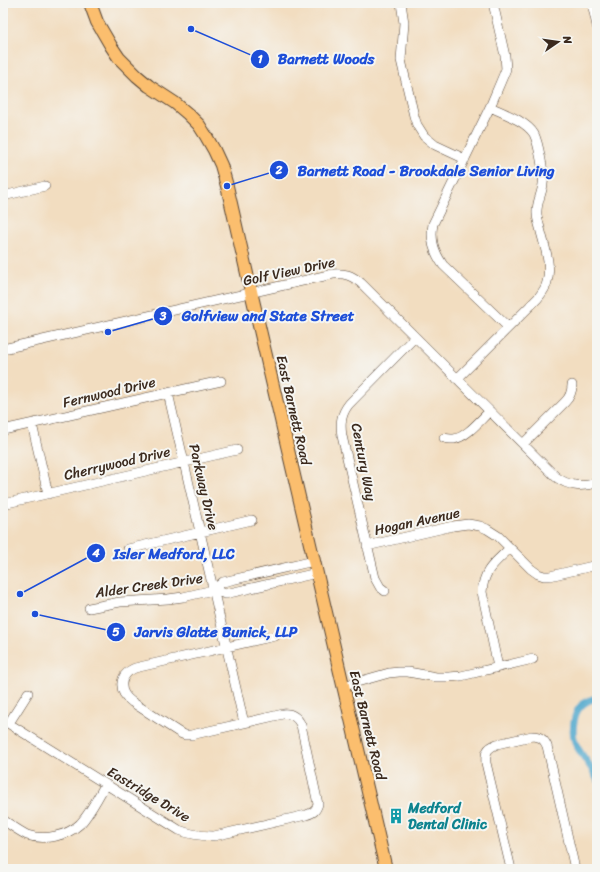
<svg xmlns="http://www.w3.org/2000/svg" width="600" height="872" font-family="Sriracha,sans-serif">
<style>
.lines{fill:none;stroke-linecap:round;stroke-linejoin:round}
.canal{stroke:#4fa7cc;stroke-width:7}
.minor-casing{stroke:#564536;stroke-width:10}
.major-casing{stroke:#564536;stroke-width:14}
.minor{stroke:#fff;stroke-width:9}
.major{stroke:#fbbe6e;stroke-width:12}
.labels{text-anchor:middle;stroke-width:4;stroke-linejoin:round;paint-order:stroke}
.street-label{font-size:14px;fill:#3b2a1e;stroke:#f6f6f2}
.culture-label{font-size:14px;font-weight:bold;fill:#0d838f;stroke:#f6f6f2;text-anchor:start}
.leader{fill:none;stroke:#1d4ed8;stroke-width:1.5}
.callout-dot{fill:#1d4ed8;stroke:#f6f6f2;stroke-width:1.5}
.mark-label{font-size:12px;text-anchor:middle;font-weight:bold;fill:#fff}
.callout-label{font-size:15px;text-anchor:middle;font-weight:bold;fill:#1d4ed8;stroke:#f6f6f2;stroke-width:4;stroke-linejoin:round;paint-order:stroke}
</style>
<rect width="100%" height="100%" fill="#f6f6f2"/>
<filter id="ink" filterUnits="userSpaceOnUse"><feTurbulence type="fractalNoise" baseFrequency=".025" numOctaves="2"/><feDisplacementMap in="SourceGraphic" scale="8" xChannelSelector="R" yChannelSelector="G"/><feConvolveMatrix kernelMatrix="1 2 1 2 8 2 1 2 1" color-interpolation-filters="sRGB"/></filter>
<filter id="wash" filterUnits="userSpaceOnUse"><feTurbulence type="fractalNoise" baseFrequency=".012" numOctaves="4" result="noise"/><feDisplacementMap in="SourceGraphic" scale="16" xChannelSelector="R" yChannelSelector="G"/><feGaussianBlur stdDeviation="0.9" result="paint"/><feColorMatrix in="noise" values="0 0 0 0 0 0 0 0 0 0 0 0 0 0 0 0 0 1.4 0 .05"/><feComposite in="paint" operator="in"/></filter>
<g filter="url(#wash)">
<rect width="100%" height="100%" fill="#f2ddc0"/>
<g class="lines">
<path class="canal" d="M597,698c-11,2 -19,8 -22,19 -8,32 12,37 22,62"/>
</g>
</g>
<g filter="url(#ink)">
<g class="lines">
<defs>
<path id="minor" d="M401,3l3,20 -3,37 13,56 3,9 7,11 11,9 30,14
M493,3l12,53 1,13 -2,5 -14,33 -57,117c-3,16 1,28 10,41l65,62
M592,3l5,23
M3,196l42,-10
M3,349l330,-75c12,-1 18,1 28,9l195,194c14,10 25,10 41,6
M457,379l81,-81c4,-5 8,-10 9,-16 5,-17 -3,-37 -7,-54 -1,-4 -3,-10 -3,-14 -1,-11 5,-20 6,-30 2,-9 -5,-42 -9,-50 -8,-13 -31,-21 -44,-27
M168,393l76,330
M32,424l16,70
M3,430l218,-49
M444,438c3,1 6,1 10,1 13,-2 26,-19 36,-28
M523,444l42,-42c5,-5 7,-10 7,-17
M3,504l234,-54
M367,546l86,-20 15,-2 12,2 7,3 11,7 33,33 7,5 6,2h6l47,-11
M128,549l124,-29
M213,590l12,4 92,-21
M385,591l-5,-4 -5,-9 -33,-142c-2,-13 -1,-22 7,-32l66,-67
M89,608l31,-6 48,-3 15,-2 30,-7 10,-8 91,-21
M498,667l-16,-75c2,-23 12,-28 28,-44
M343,686l46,-13 10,-1h9l28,5h13l12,-1 72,-17
M3,720l176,110c12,5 22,6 35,6l92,-21c7,-2 10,-4 12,-11l-17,-79c-4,-8 -9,-12 -18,-11l-92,21h-6l-5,-2 -48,-31c-14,-10 -14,-27 3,-34l140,-32
M9,723l19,-30
M3,820c8,5 16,11 24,15 17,6 40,1 53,-11 8,-8 19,-28 25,-39
M511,869l-25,-106c-1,-11 1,-15 11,-19l35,-8c8,0 12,3 15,10l28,123"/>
<path id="major" d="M90,3l7,19 14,24 8,12 18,18 12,10 26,17 13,11 11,11 7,11 8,14 7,15 6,21 26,114 133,569"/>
</defs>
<use href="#minor" class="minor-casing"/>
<use href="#major" class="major-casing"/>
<use href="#minor" class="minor"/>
<use href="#major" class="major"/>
</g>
</g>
<defs>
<symbol id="building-bare" viewBox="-9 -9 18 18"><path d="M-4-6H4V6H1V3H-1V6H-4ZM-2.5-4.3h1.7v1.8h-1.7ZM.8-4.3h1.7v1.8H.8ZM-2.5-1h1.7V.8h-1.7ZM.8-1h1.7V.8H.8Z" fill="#0f9aa8" stroke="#f6f6f2" stroke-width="2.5" paint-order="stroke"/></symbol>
</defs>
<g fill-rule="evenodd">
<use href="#building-bare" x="385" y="805" width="22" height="22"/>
</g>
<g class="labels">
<g class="street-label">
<text transform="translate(289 271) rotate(-12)" y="5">Golf View Drive</text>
<text transform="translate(109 392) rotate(-13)" y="5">Fernwood Drive</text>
<text transform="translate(294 410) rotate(77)" y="5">East Barnett Road</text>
<text transform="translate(364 462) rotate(79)" y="5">Century Way</text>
<text transform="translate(117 463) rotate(-13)" y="5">Cherrywood Drive</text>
<text transform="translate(204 487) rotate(77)" y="5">Parkway Drive</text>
<text transform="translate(417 521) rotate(-12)" y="5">Hogan Avenue</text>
<text transform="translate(149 585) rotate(-8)" y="5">Alder Creek Drive</text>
<text transform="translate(368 725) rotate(76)" y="5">East Barnett Road</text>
<text transform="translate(149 794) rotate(31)" y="5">Eastridge Drive</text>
</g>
<g class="culture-label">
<text x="408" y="813">Medford<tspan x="408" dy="16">Dental Clinic</tspan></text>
</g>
</g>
<path class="leader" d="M191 29L260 59M227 186L279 170M108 332L163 316M20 594L96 553M35 614L116 632"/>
<g class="callout-dot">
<circle cx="191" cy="29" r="4"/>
<circle cx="227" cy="186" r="4"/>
<circle cx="108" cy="332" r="4"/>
<circle cx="20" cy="594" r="4"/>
<circle cx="35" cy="614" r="4"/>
<circle cx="260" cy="59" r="10"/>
<circle cx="279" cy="170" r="10"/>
<circle cx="163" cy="316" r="10"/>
<circle cx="96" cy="553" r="10"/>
<circle cx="116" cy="632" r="10"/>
</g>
<g class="mark-label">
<text x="260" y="63">1</text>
<text x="279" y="174">2</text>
<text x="163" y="320">3</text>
<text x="96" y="557">4</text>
<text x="116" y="636">5</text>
</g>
<g class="callout-label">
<text x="326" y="64">Barnett Woods</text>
<text x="426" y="176">Barnett Road - Brookdale Senior Living</text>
<text x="268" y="321">Golfview and State Street</text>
<text x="174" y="559">Isler Medford, LLC</text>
<text x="216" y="637">Jarvis Glatte Bunick, LLP</text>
</g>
<rect width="600" height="872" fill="none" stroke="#f6f6f2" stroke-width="16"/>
<g transform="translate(558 42) rotate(77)" stroke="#f6f6f2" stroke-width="3" paint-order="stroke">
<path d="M0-3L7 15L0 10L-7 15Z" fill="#3b2a1e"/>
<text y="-6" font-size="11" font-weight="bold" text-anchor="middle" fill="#3b2a1e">N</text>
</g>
</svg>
